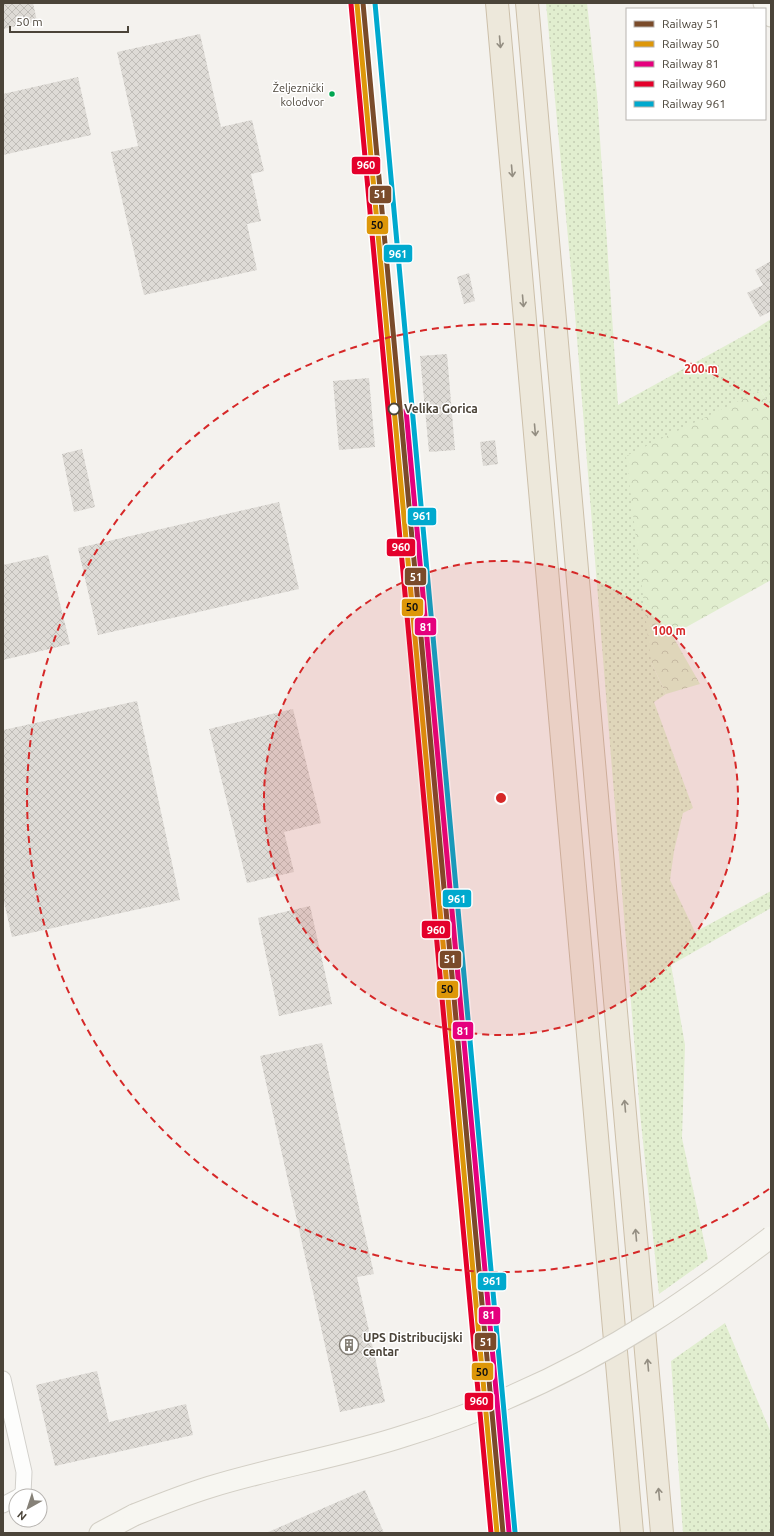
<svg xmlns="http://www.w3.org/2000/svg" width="774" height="1536" font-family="Ubuntu,sans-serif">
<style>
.green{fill:url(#green-dots)}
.forest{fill:url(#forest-crowns)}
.building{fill:url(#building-cross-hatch)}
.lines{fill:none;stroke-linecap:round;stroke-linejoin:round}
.street-casing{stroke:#d2d0cb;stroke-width:17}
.secondary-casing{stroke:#d3cfc5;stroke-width:23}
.highway-casing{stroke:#ccbfa9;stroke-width:24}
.street{stroke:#fdfdfc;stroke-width:15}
.secondary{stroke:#f7f6f1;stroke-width:21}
.highway{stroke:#ede8db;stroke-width:22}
.rail{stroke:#dbdbda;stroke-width:3;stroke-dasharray:5 5;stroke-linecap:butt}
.secondary-bridge-casing{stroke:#d3cfc5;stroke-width:23;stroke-linecap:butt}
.secondary-bridge{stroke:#f7f6f1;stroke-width:21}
.rail-1-casing{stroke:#fff;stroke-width:8}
.rail-2-casing{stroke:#fff;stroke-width:8}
.rail-3-casing{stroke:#fff;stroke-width:8}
.rail-4-casing{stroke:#fff;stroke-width:8}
.rail-5-casing{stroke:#fff;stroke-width:8}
.rail-1{stroke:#7a4b2a;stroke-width:5}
.rail-2{stroke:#dd9709;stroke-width:5}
.rail-3{stroke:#e5007d;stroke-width:5}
.rail-4{stroke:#e4002b;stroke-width:5}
.rail-5{stroke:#00a9ce;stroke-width:5}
.oneway{stroke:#948e82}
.ring{fill:none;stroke:#d62828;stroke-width:2;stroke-dasharray:7 5}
.bus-dot{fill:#00a651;stroke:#fff;stroke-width:1.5}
.stop-dot{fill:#fff;stroke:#4b4439;stroke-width:2}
.labels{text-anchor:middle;stroke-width:3;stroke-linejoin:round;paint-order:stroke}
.bus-label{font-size:11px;fill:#4b4439;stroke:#fff;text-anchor:end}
.stop-label{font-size:12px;font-weight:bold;fill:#4b4439;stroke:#fff;text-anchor:start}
.poi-label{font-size:12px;font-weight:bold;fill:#4b4439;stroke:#fff;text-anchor:start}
.centre{fill:#d62828;stroke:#fff;stroke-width:2}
.ring-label{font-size:12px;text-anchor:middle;font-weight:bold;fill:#d62828;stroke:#fff;stroke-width:3;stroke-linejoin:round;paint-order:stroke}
.line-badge{stroke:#fff;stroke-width:1.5}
.badge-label{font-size:11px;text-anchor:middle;font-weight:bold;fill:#fff}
.pale-badge-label{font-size:11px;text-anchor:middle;font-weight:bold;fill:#111}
</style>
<defs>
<pattern id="green-dots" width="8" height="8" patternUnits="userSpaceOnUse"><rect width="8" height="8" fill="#e1eecf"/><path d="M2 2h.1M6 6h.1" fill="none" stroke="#c3cdb2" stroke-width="1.8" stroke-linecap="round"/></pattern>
<pattern id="forest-crowns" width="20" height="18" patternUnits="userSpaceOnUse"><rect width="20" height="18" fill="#e1eecf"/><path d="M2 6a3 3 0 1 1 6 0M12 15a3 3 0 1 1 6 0" fill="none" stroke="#c3cdb2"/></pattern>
<pattern id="building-cross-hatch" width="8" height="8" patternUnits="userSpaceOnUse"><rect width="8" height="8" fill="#dedbd6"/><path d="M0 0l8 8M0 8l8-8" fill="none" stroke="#c0bdb8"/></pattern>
</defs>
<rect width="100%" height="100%" fill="#f4f2ee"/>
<path class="green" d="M546,3h41l10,92 21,310 136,-75 17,-11v89l-10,-18 -110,272 15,32 -12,8 39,106 -10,5 -9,38 -4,29 25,52 76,-41v17l-100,57 14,80 -3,93 26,121 -49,35 -19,-181 -66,-811z
M725,1323l46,110v100h-88l-12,-172z"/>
<path class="forest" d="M761,390l10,18v172l-99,55 28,49 -34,10 -15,-32 -25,-206z"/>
<path class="building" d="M3,3h30l4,18 -34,8z
M200,34l21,93 31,-7 12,51 -13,3 10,47 -14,3 10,46 -113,25 -33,-143 27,-6 -21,-94z
M78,77l13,58 -88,20v-61z
M771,261v50l-11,6 -13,-24 16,-8 -8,-15z
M469,273l6,28 -11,3 -7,-27z
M447,354l8,96 -26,2 -9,-96z
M369,378l6,69 -36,3 -6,-69z
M495,440l3,24 -15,2 -3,-24z
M82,449l13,58 -21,5 -12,-58z
M279,502l20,87 -201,46 -20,-87z
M48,555l22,89 -67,16v-95z
M137,701l43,199 -168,37 -9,-40v-167z
M293,709l28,114 -37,9 10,40 -47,11 -38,-154z
M310,906l22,98 -53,12 -21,-98z
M322,1043l52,231 -17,3 28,125 -45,10 -80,-356z
M97,1371l12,51 77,-18 7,31 -138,31 -19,-81z
M365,1490l19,43h-118z"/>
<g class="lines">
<defs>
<path id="street" d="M3,1379l21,93 -1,22 -4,2
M3,1505l13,-7"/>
<path id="secondary" d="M764,3l7,13
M100,1533l34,-18"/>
<path id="highway" d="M497,3l135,1530
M527,3l135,1530"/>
</defs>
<use href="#street" class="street-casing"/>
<use href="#secondary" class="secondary-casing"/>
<use href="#highway" class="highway-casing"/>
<use href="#street" class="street"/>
<use href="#secondary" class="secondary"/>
<use href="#highway" class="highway"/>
<path class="rail" d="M351,3l140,1530"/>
<defs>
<path id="secondary-bridge" d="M134,1515c25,-10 50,-20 76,-28 64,-20 130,-30 194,-51 88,-27 172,-66 249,-115 41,-26 80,-55 118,-84"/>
</defs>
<use href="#secondary-bridge" class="secondary-bridge-casing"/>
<use href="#secondary-bridge" class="secondary-bridge"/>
<defs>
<path id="rail-1" d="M363,3l140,1530"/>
<path id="rail-2" d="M357,4l140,1529"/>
<path id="rail-3" d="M406,410l103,1122"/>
<path id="rail-4" d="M351,4l140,1529"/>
<path id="rail-5" d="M375,3l140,1529"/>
</defs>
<use href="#rail-1" class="rail-1-casing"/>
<use href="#rail-2" class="rail-2-casing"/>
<use href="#rail-3" class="rail-3-casing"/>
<use href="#rail-4" class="rail-4-casing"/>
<use href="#rail-5" class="rail-5-casing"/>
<use href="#rail-1" class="rail-1"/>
<use href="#rail-2" class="rail-2"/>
<use href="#rail-3" class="rail-3"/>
<use href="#rail-4" class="rail-4"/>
<use href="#rail-5" class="rail-5"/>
</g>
<defs><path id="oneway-shaft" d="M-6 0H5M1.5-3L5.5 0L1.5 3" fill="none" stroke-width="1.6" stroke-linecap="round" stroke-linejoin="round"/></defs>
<g class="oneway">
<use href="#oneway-shaft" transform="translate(500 42) rotate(85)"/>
<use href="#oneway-shaft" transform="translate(512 171) rotate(85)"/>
<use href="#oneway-shaft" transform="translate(523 301) rotate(85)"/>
<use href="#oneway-shaft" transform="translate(535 430) rotate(85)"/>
<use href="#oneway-shaft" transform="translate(625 1106) rotate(-95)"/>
<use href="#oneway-shaft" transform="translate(636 1235) rotate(-95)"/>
<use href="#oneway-shaft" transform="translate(648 1365) rotate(-95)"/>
<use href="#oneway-shaft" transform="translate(659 1494) rotate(-95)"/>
</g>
<circle cx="501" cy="798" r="237" fill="#d62828" fill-opacity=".12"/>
<g class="ring">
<circle cx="501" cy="798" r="237"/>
<path d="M769 1189A474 474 0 1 1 769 407"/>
</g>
<defs>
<symbol id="building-ring" viewBox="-11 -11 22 22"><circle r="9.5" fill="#fff" stroke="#868178" stroke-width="1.5"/><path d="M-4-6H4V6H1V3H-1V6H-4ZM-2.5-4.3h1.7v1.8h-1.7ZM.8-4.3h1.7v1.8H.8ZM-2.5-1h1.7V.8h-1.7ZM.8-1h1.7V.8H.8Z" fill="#868178"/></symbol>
</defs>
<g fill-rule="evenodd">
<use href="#building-ring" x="338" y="1334" width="22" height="22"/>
</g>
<circle class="bus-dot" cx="332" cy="94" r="3.5"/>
<circle class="stop-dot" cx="394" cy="409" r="5.5"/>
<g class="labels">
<g class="bus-label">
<text x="324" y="92">Željeznički<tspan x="324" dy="14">kolodvor</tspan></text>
</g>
<g class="stop-label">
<text x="404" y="413">Velika Gorica</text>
</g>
<g class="poi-label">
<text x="363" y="1342">UPS Distribucijski<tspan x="363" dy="14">centar</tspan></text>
</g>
</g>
<circle cx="501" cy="798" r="6" class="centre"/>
<g class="ring-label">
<text x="701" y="373">200 m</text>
<text x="669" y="635">100 m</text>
</g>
<g class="line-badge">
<rect x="351" y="156" width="30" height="19" rx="4" fill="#e4002b"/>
<rect x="369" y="185" width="23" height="19" rx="4" fill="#7a4b2a"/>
<rect x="366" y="215" width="23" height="20" rx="4" fill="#dd9709"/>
<rect x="383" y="244" width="30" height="19" rx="4" fill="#00a9ce"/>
<rect x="407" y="507" width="30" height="19" rx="4" fill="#00a9ce"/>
<rect x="386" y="538" width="30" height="19" rx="4" fill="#e4002b"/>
<rect x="404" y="567" width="23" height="19" rx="4" fill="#7a4b2a"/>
<rect x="401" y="598" width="23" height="19" rx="4" fill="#dd9709"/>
<rect x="414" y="617" width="23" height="19" rx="4" fill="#e5007d"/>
<rect x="442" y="889" width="30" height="19" rx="4" fill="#00a9ce"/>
<rect x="421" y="920" width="30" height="19" rx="4" fill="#e4002b"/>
<rect x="439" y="950" width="23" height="19" rx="4" fill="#7a4b2a"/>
<rect x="436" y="980" width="23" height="19" rx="4" fill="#dd9709"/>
<rect x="452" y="1021" width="22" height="19" rx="4" fill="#e5007d"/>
<rect x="477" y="1272" width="30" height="19" rx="4" fill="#00a9ce"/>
<rect x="478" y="1306" width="23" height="19" rx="4" fill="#e5007d"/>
<rect x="474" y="1332" width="23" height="19" rx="4" fill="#7a4b2a"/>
<rect x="471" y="1362" width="23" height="19" rx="4" fill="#dd9709"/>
<rect x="464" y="1392" width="30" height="19" rx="4" fill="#e4002b"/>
</g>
<g class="badge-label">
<text x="366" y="169">960</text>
<text x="380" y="198">51</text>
<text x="398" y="258">961</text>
<text x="422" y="520">961</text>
<text x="401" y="551">960</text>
<text x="416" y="581">51</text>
<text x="426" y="631">81</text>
<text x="457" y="903">961</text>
<text x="436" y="934">960</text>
<text x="450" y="963">51</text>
<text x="463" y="1035">81</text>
<text x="492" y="1285">961</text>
<text x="489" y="1319">81</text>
<text x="486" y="1346">51</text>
<text x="479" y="1405">960</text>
</g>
<g class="pale-badge-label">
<text x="377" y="229">50</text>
<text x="412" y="611">50</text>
<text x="447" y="993">50</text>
<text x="482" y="1376">50</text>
</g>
<rect width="774" height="1536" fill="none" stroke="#4b4439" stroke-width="8"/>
<rect x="626" y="8" width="140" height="112" fill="#ffffff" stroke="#b7b4b0"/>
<rect x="634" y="21" width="20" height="6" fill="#7a4b2a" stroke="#b7b4b0"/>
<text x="662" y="28" font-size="12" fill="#4b4439">Railway 51</text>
<rect x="634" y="41" width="20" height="6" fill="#dd9709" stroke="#b7b4b0"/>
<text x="662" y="48" font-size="12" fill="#4b4439">Railway 50</text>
<rect x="634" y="61" width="20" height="6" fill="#e5007d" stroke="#b7b4b0"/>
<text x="662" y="68" font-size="12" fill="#4b4439">Railway 81</text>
<rect x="634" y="81" width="20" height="6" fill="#e4002b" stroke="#b7b4b0"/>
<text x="662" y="88" font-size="12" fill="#4b4439">Railway 960</text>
<rect x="634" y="101" width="20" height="6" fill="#00a9ce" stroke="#b7b4b0"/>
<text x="662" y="108" font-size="12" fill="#4b4439">Railway 961</text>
<g transform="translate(28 1508) rotate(219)"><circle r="19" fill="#ffffff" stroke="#b7b4b0"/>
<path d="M0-3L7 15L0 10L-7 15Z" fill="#868178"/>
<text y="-6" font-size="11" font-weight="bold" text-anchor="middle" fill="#4b4439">N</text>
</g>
<path d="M10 26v6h118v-6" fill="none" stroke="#4b4439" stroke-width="2"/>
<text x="16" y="26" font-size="12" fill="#4b4439" stroke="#ffffff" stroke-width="3" paint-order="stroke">50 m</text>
</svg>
